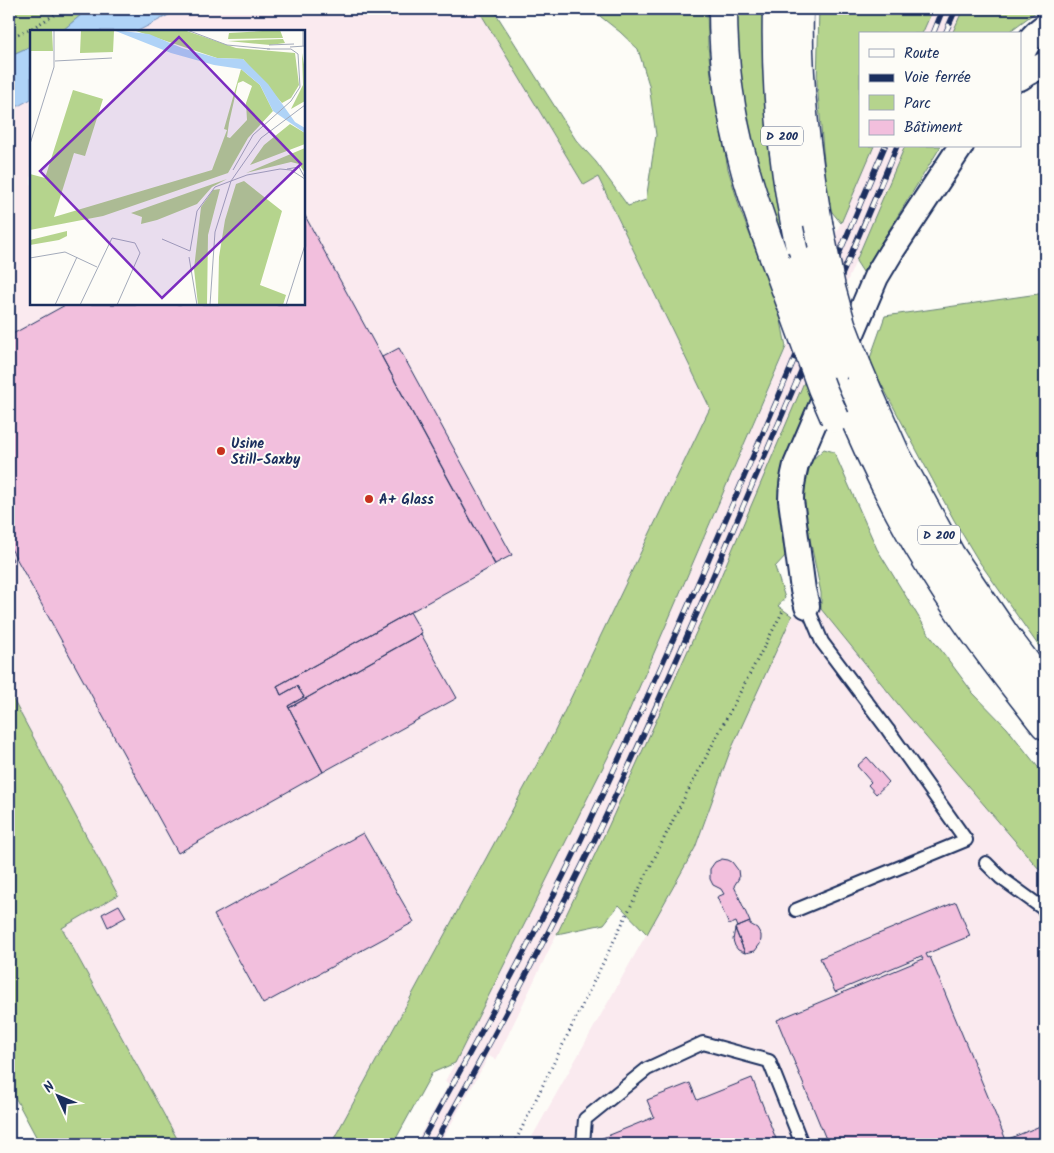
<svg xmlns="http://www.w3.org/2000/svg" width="1054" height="1153" font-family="Kalam,sans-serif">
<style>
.built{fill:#faeaef}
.green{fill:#b5d48d;stroke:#688276}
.water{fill:#afd3f7;stroke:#7491ba}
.building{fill:#f2bfdd;stroke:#1b2f5e}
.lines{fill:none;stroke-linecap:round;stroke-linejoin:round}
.lane-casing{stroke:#1b2f5e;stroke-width:16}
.street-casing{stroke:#1b2f5e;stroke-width:28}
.primary-casing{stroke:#1b2f5e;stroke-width:31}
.path{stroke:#1b2f5e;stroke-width:3;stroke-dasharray:1 4;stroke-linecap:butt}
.lane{stroke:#fdfcf7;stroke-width:12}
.street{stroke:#fdfcf7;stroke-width:24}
.primary{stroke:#fdfcf7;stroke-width:28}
.rail-casing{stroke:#1b2f5e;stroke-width:5.5}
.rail{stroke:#fdfcf7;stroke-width:4;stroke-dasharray:11;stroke-linecap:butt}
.primary-bridge-casing{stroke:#1b2f5e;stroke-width:31;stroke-linecap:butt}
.primary-bridge{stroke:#fdfcf7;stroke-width:28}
.poi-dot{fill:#c8321e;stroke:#fdfcf7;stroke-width:2}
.labels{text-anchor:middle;stroke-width:4;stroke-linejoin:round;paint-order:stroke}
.shield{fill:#fdfcf7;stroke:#5f6c8c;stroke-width:1}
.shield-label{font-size:12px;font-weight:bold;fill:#1b2f5e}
.poi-label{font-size:14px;font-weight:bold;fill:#1b2f5e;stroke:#fdfcf7;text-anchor:start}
.inset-road{fill:none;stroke:#a3aaba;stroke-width:1}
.view{fill:#7b2cbf;fill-opacity:0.15;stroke:#7b2cbf;stroke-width:2.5}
.inset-edge{fill:none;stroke:#1b2f5e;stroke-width:2.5}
</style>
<rect width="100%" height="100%" fill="#fdfcf7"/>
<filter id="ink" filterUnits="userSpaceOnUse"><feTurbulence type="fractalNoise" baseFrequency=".02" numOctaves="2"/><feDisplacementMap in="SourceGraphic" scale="10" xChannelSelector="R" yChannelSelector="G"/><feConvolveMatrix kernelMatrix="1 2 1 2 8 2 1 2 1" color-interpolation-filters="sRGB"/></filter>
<g filter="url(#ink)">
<path class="built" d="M180,9h298l106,176 13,-9 113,232 -156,325 -223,411h-151l-118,-216 56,-33 -109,-203v-581l22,-12v205h273v-273h-166z
M933,9h30l-11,25h-30z
M874,146h31l-196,458 -100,221 -113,235 -7,-4 -49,88h-25l34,-60 -4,-3 10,-18 161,-322z
M821,609l78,96 146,171v268h-517l167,-296 34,-94 63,-138z"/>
<path class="green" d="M9,9h79l-26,22h-31v15l-22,10z
M478,9h15l83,131 20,22 32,44 18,-6 10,-65 -7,-50 -11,-36 -18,-17 -29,-23h116l1,36 3,31 17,93 13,43 38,98 7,37 -170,394 -161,322 -23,10 -39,71h-62l223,-411 156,-325 -112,-231 -14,8z
M732,9h32l-1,20 3,94 10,67 9,50 -8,2 -32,-102z
M819,9h114l-11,25h-62v112h14l-33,77 -9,-11 -4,-7 -11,-122z
M963,9h82h-5l-34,25h-54z
M905,146h36l-78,126 -7,-11z
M1045,293v362l-67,-95 -24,-40 -85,-159 16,-45z
M805,380l7,20 -33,79 7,76 -11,12 10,31 -7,8 14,10 -63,138 -34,94 -48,86 -28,-29 -15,19 -47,10 52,-109 103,-228z
M824,449l10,3 43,97 52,85 44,59 34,35 38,48v100l-143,-167 -81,-100v-16l-22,-108 11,-23z
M9,692l109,203 -56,33 118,216h-140l-31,-58z"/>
<path class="water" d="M88,9h92l-42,22h-76z
M31,46v53l-22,12v-55z"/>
<path class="building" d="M304,214l191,351 -218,121 4,9 16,-9 7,11 -16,9 35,66 -145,81 -169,-308v-209l58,-32h237z
M399,348l113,207 -17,9 -113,-207z
M9,552l4,8 -4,3z
M410,612l12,21 -133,75 -1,-2 16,-9 -7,-11 -16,9 -4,-9z
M421,634l36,64 -134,74 -34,-64z
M867,757l22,25 -13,12 -8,-9 3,-3 -14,-16z
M363,833l51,89 -151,82 -49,-89z
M722,859l6,1 4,2 6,8 1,8 -5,8 16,36 -12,5 -2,-5 -7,3 -12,-28 7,-3 -3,-5 -8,-4 -3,-6v-10l5,-7z
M956,902l14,34 -44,18 2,4 2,-1 76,183 39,-16v20h-217l-51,-124 146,-61 -2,-3 -86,36 -15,-34z
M119,905l7,12 -18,10 -6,-13z
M750,922v2l7,4 4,7v4l-1,5 -5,7 -10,2 -10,-25z
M735,929l10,24 -7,-3 -3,-4 -2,-6z
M752,1078l26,66h-176l-2,-5 54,-22 -7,-17 43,-17 7,17z"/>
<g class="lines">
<defs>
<path id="lane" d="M986,863l15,15 44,32
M796,910l170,-70 -78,-110 -66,-88 -15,-36
M583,1144l2,-25 62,-50 56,-26 66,18 33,83"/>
<path id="street" d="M1020,59c6,-15 12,-24 25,-33
M1020,78l6,-4 19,-10
M807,606l-4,-16 -12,-90c0,-13 2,-23 5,-35l80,-188 15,-25 70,-106"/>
<path id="primary" d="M723,9c0,53 7,105 21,156 8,31 19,61 30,92
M777,9c-2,85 7,170 26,252
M799,9c-2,72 7,143 19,214
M857,366l11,26 28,63 54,99 55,81 40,53
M844,393c23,56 50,114 82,166 29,49 63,95 98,139 7,9 14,19 21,27"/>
</defs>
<use href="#lane" class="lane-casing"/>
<use href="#street" class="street-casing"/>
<use href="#primary" class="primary-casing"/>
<path class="path" d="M9,38l25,-11 30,-18
M514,1144l164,-334 106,-201"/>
<use href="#lane" class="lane"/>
<use href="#street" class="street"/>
<use href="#primary" class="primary"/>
<defs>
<path id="rail" d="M933,34l10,-25
M945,34l11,-25
M420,1144c54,-99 109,-197 158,-298 110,-230 207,-466 307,-700
M434,1144c56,-100 110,-200 160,-303 54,-113 104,-229 153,-344 50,-117 101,-234 150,-351"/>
</defs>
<use href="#rail" class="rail-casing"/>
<use href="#rail" class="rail"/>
<defs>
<path id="primary-bridge" d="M818,223l13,65 10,36 16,42
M774,257l48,131 13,30
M803,261l11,47 18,55"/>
</defs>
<use href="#primary-bridge" class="primary-bridge-casing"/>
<use href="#primary-bridge" class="primary-bridge"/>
</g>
</g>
<g class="poi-dot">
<circle cx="221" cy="451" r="5"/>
<circle cx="369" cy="499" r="5"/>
</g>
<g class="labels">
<g class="shield">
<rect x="761" y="126.5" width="42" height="19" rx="4"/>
<rect x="918" y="525.5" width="42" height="19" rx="4"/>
</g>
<g class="shield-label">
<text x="782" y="140">D 200</text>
<text x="939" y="539">D 200</text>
</g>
<g class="poi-label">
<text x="231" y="448">Usine<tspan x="231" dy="16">Still-Saxby</tspan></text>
<text x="379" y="504">A+ Glass</text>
</g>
</g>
<g transform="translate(30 30)">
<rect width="275" height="275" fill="#fdfcf7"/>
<path d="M0,0h22l1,21h-23zM51,0l33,1 -1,21 -33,1zM103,0h51l52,18 59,5 4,32 -8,13 -9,5 -39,-44 -26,-1zM250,0l3,8 -55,1 1,-6zM253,9l2,4 -15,2 -42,-4zM272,23l3,17v31l-14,8 12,-24zM211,39l19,16 13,26 -25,27 -20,35 -125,43 -73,14v-56l15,4 28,-88 30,9 -18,57 -11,-3 -20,64 158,-47 15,-40 -3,-1zM213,51l9,5 -6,17 1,17 -17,18 -3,-1 2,-14 9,-40zM260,94l15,9v11l-55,21 14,-20zM275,118v25l-6,-9 -8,-2 -45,11zM197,149l-15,8 -15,17 -40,16 -16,4 1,-7 -11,-4zM214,151l38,30 -22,74 26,10 -3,10h-65l1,-48 6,-37 11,-36zM190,159l-12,46 -1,70h-9l-4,-36 7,-62 12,-17zM37,201v5l-8,4 -29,5v-5z" fill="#b5d48d" fill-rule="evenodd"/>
<path d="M83,0l36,4 33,14 35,10 26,1 25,25 27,38 10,6v5l-32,-22 -13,-26 -19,-16 -27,-4 -43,-12z" fill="#afd3f7"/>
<path class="inset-road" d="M157,0l40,15 43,4M273,0v16M239,15l25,-1M260,17l15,-1M25,31l57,-3M0,114l24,-77v-37M257,139l12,-2 6,11M203,140l20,-35 38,-34 9,-14 -2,-33 -7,-5h-24M132,209l28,12 7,-40 18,-24 32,-12 33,-6 11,1 14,9M159,227l8,48M0,228l35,-6 32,15M25,275l22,-48M50,275l32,-67 23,5 5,10 -23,52M180,275l5,-73 16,-51 30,-43 44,-33M256,275l19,-60"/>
<path class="view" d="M149,7l122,127 -139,134 -122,-127z"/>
<rect width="275" height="275" class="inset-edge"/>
</g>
<rect width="1054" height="1153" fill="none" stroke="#fdfcf7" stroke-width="30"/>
<rect x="15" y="15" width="1024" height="1123" fill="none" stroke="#1b2f5e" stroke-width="2" filter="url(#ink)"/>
<rect x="859" y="32" width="162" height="115" fill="#fdfcf7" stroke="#a3aaba"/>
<rect x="869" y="49" width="25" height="8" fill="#fdfcf7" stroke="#a3aaba"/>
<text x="904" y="58" font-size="15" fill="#1b2f5e">Route</text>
<rect x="869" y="74" width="25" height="8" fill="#1b2f5e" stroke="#a3aaba"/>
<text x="904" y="82" font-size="15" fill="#1b2f5e">Voie ferrée</text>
<rect x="869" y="95" width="25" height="15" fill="#b5d48d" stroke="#a3aaba"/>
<text x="904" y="108" font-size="15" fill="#1b2f5e">Parc</text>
<rect x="869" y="120" width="25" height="15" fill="#f2bfdd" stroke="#a3aaba"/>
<text x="904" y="132" font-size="15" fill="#1b2f5e">Bâtiment</text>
<g transform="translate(58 1096) rotate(314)" stroke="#fdfcf7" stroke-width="4" paint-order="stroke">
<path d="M0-4L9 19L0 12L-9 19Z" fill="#1b2f5e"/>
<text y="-8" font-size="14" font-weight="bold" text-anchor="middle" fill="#1b2f5e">N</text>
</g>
</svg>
